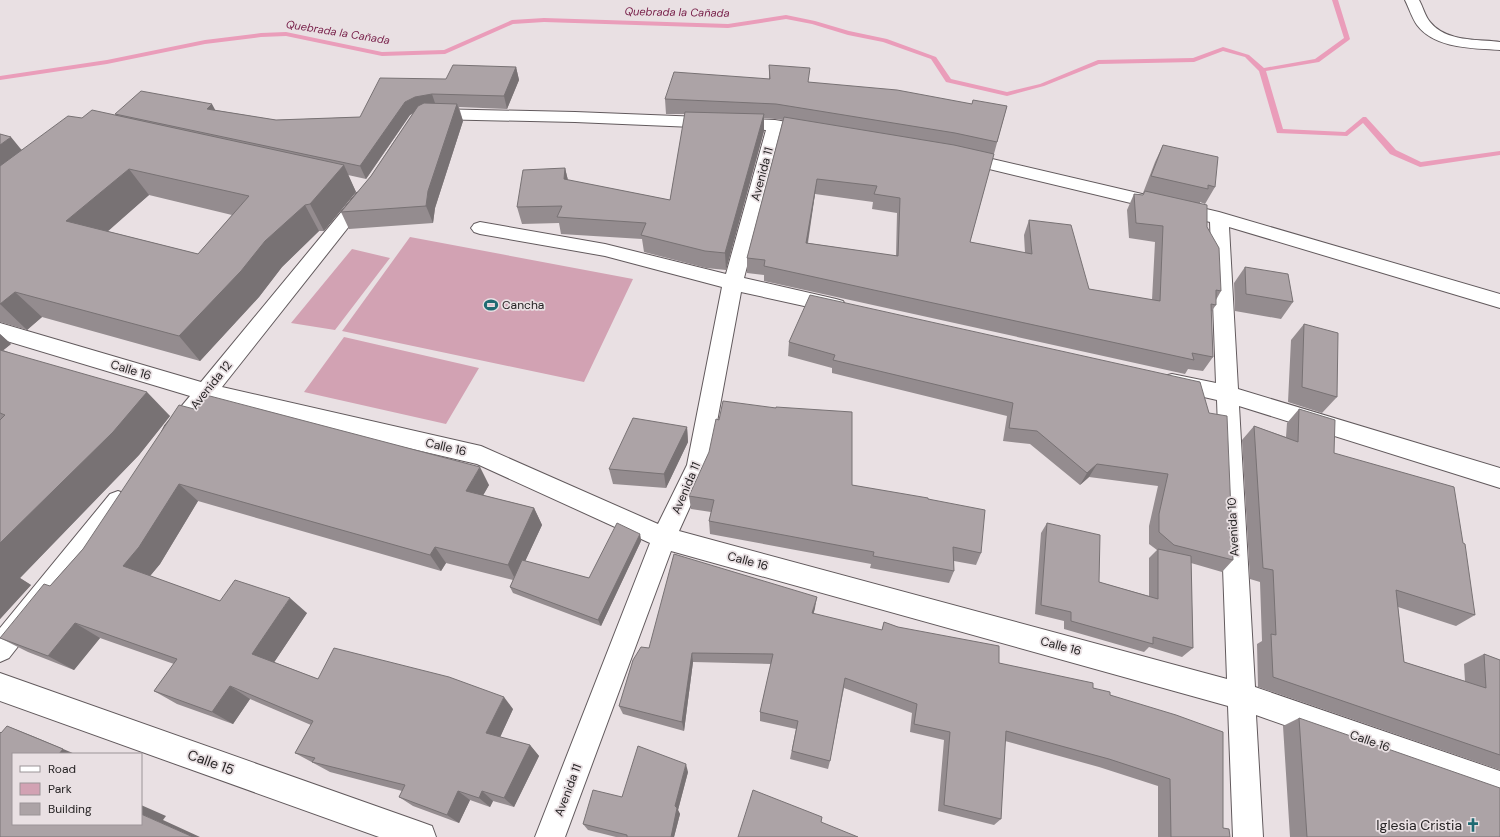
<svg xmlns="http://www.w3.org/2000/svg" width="1500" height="837" font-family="'DM Sans',sans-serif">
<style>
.green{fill:#d2a2b3}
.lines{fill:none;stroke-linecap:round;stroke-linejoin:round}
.stream{fill:#ea9dba;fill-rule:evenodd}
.street-casing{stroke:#625a5d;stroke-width:2}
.street{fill:#fff;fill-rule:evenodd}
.wall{fill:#948c8f;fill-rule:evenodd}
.shaded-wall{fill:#787274}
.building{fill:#aca3a6;stroke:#787274;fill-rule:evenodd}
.labels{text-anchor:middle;stroke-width:3.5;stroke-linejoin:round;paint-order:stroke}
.far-water-label{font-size:11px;font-style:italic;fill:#78204a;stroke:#e9e0e3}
.street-label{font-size:12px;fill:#262324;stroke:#e9e0e3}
.poi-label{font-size:12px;fill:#262324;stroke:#e9e0e3;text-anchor:start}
.near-street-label{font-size:14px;fill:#262324;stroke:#e9e0e3}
.near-poi-label{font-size:14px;fill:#262324;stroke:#e9e0e3;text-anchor:end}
</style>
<rect width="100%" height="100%" fill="#e9e0e3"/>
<path class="green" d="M410,237l223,42 -49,103 -242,-51z
M352,249l38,9 -55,72 -44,-7z
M344,337l135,31 -33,56 -142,-32z"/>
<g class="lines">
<path class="stream" d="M1332,0h6l12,39 -1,1 -30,22 -53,9 17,58 62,3 18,-15h3l30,33 25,12 79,-11v4l-80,12 -30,-13 -27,-31 -16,13 -70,-3 -18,-62 -14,-14 -22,-6 -29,11 -95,2 -55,22 -37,10 -61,-14 -15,-23 -48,-17 -35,-7 -36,-11 -26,-5 -58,9 -184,-6 -31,2 -68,30 -63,2 -96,-20 -25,1 -56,7 -98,20 -107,16v-4l107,-16 98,-20 56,-7 25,-1 96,20 62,-2 68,-30 32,-2 184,6 58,-9 29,6 34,10 38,8 49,18 15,22 56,13 33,-8 58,-24 95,-2 30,-11 26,8 15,13 51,-9 29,-21z"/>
<defs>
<path id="street" d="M1405,0h14c4,7 6,16 11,22 16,20 47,17 70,20v8c-27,-2 -65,-1 -83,-25 -5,-7 -8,-17 -12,-25z
M431,109l144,3 200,8 41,7 2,4 -2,4 -6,1 -28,-5 -38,147 92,21 7,2 3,5 -3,5 -7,2 -95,-21 -32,173 -30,66 548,148 -10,-279 -53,-12 -3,-6 3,-6 8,-2 44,9 -6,-161 -254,-61 -2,-4 2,-4 6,-1 257,60 281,82v14l-271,-81 9,162 262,79v20l-261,-82 16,281 245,84v30l-244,-86 7,122h-30l-5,-131 -557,-155 -106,286h-30l115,-294 -173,-79 -267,-62 -29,36 -8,3 -8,-3 -3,-6 3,-6 25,-30 -190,-57v-16l201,59 156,-189 6,-2 6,2 3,4 -3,4 -147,186 259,59 177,78 29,-59 35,-178 -117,-31 -125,-22 -6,-2 -3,-4 3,-4 6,-2 125,22 121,30 40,-144 -191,-8 -144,-3 -6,-2 -2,-3 2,-3z
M118,491l8,3 4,7 -4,7 -117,150 -9,4v-34l110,-134z
M0,673l421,149 11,4 4,11h-57l-379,-136z"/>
</defs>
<use href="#street" class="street-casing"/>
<use href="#street" class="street"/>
</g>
<path class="wall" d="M769,65l40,17 163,22 35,2 -37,136 55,11 -1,-18 5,-15 60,69 63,11 3,-58 -26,-4 -2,-28 7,-16 9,1 1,-2h-1l12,-31 8,-17 52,42 -10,17 -5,-2v1l7,24 14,64 -5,9v5l-5,7 2,45 -10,14 -15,-2 -3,5 -421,-93v-6l-17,-2v-15l36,-138 -8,-1 -11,-1v13l-38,139 -20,-2 -62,-16 -2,-13 -81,-5 -2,-11 -37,1 -5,-17 48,-39 3,12 102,20 15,-86h-19l-1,-15 104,-20zM815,194l58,8 -1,7 25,4 -1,43 -88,-13z
M516,67l3,13 -12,29 -48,-2 4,14 -28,87 -2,15 -84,6 -8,-17 30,-36 42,-63 -3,2 -44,64 -18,-4 8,17 -32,39h-5l-37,36 -23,30 -59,64 -158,-44 -15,13 -27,-8v-188l22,16 60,-32 34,-2 -1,-2 100,-4 61,10 84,-3 86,-38zM149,195l83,20 -34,39 -91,-23z
M1245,267l48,35 -12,17 -46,-8 -1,-28z
M1304,324l33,73 -15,16 -34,-11 3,-62z
M0,334l11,10 -8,6 167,66 -31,39 -119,123 11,7 -31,34z
M789,342l411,40 33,178 -11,12 -31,-9 2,85 -11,9 -33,-10 -5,5 -80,-23v-8l-29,-7 6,-81 6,-10 52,59 50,14v-38l8,-8 -8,-6v-18l9,-40 -69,-9 -9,8 -50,-41 -27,-3 4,-25 -175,-43v-5l-44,-12z
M194,409l295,76 -6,10 51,13 8,17 -17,36 64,17 51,-44 1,7 -40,85 -88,-33 -3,-6 3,-7 -67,-17 -5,8 -243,-70 -38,63 -10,12 70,25 87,12 -33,49 44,17 195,30 -13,28 30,8 9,11 -25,51 -21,-6 -3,6 -20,-7 -11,23 -46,-17 -14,-9 3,-6 -72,-19 -35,-19 16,-28 -61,-26 -17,25 -56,-20 -23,-13 20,-27 -74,-26 -26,32 -46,-18 -28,-14 50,-52 33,-37z
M1299,409l35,44 141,162 -19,11 -58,-19 6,55 61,19 -1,-17 20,-10 16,6v110l-242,-83 -1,-43 5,-3 -2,-59 -10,-3 -8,-139 12,-14 32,11 1,-14z
M687,427l1,15 -22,46 -53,-4 -4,-15z
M852,485l76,14 53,54 -5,12 -22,-4v10l-5,12 -79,-15 1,-4 -161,-30 -1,-13 2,-9 -20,-3 -2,-13z
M815,608l-2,6 69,16 2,-8 115,41 94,25 17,7 113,133 7,9h-72v-51l-59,-19 -94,-26 -4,78 -7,6 -56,-14 6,-71 -34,-8 2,-19 -68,-25 -14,73 -2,8 -38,-10 6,-30 -36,-8v-9l11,-48 -78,-2 -9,69 -61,-17 -4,-8 30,-58z
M1299,718l201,119h-210l-7,-111z
M688,772l-10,38 2,4 -6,23h-58l-28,-7 -5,-6 39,-27z"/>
<path class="shaded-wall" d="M516,67l3,13 -12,29 -3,-13z
M432,94l4,12 -17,4 -9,5 -44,64 -6,-13 45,-64 10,-5z
M212,104l7,13 -12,-8z
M457,104l6,17 -28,87 -2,15 -7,-17 2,-15z
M764,114v17l-38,139 -1,-17z
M11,137l22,27 -33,26v-45z
M344,165l12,27 -32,39 -14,-27z
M565,168l4,17 -5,-6z
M129,169l20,26 -60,53 -23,-27z
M817,179l-2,15 -10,64 1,-15z
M305,205l14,26 -37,36 -23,30 -59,64 -21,-25 86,-95z
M15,292l27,25 -15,13 -27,-26z
M0,334l11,10 -11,9z
M147,392l23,24 -31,39 -119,123 11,7 -31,34v-76z
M687,427l1,15 -22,46 -2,-14z
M1097,464l-8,13 -9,8 7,-12z
M480,467l9,18 -13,23 -10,-17z
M179,484l19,17 -38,63 -15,18 -22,-16z
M534,508l8,17 -26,56 -8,-16z
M640,534l1,7 -40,85 -3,-6z
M435,547l11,16 -5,8 -11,-16z
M817,597l-2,11 -4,16 1,-11z
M290,598l17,15 -36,54 -19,-13z
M75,623l25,15 -26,32 -26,-14z
M692,653l1,9 -9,69 -2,-9z
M230,686l20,13 -17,25 -21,-12z
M504,697l9,12 -16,35 -11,-11z
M7,726l28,11 40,17h-16z
M530,745l9,11 -25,51 -10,-9z
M686,764l2,8 -10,38 2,4 -6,23h-3l4,-31z
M458,791l12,9 -11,23 -12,-8z
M482,791l11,10 -3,6 -11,-9z
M141,805l25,11 -3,4 37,17h-7l-52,-23z"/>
<path class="building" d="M453,65l63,2 -12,29 -72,-2 -17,3 -10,5 -45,64 -245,-52 26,-23 71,13 -5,5 69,11 84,-3 20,-39 66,1z
M769,65l41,3 -2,14 89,8 75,14 1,-4 34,6 -10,36 -42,-9 -179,-29 -111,-5 9,-27 96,7z
M424,103l33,1 -29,87 -2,15 -85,6 30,-36 47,-70z
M92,110l252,55 -34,39 -5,1 -40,36 -24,30 -62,65 -164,-44 -15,12v-138l68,-50 14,2zM129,169l120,27 -51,58 -132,-33z
M685,112l79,2 -39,139 -20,-2 -64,-16 5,-12 -89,-6 5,-11 -45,1 6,-37 42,-2 -1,11 106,21z
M784,117l170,28 40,9 -24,88 62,12 -3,-34 42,5 18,64 71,12 3,-75 -27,-3 -2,-29 9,1 2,-4 62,14v22l12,21 2,43 -5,-1v15l-5,-1 2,53 -21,-4 2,7 -430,-94 1,-6 -18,-2zM817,179l60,7 -3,8 26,4 -2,58 -92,-13z
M0,134l11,3 -11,8z
M1163,145l55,12 -3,30 -7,-2v4l-57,-13z
M1245,267l43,7 5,28 -47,-8z
M810,295l390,87 9,31 18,3 6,144 -59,-15 -15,-13v-18l9,-40 -71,-10 -10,9 -50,-42 -28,-3 4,-25 -180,-43 2,-5 -46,-13z
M1304,324l34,9 -1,64 -35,-10z
M0,350l147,42 -34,40 -113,111v-123l5,-5 -5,-2z
M206,395l274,72 -14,24 68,17 -26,57 -73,-18 -5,8 -251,-71 -40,63 -16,19 97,35 15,-21 55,18 -38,56 66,25 16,-31 115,29 55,20 -18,36 44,12 -26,53 -22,-7 -3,7 -21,-7 -11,24 -48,-18 6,-12 -93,-23 3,-4 -20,-5 18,-32 -83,-35 -18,26 -58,-21 23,-32 -102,-36 -27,33 -48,-18 44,-54 6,2 33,-37 96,-144 15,4z
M723,401l53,7v-1l76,5v73l76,13v1l57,11 -4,43 -28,-6 1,24 -81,-15 1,-4 -165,-31 5,-21 -25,-4 20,-44 7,-33 3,1z
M1299,409l36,11 -1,33 120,34 9,56 2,1 10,71 -79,-25 8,72 82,26 -2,-34 16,6v95l-227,-78 -2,-43 5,1 -3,-65 -10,-2 -9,-142 44,16z
M633,418l54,9 -23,47 -55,-5z
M617,523l23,11 -42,86 -88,-33 12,-27 67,18z
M1047,523l53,12 -1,47 59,17v-50l33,7 2,92 -40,-11v7l-82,-23v-9l-30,-7z
M674,554l143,43 -5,16 70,17 2,-8 14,5 101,19v17l94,20v5l17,4v3l66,20 47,17v96l6,1 1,8h-59l-1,-58 -61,-20 -103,-28 -5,88 -57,-14 6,-73 -36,-8 3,-20 -72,-26 -15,83 -38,-10 6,-30 -38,-9 13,-58 -81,-1 -10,69 -63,-16 14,-46 8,-13 8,1z
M1299,718l201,70v49h-193z
M7,726l56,23 -4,5h-46v70h128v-10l52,23h-193v-105l1,1z
M638,746l48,18 -11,42 2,2 -6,29h-44v-2l-44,-11 10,-34 29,7z
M753,790l69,27 -1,5 37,15h-120z"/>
<defs>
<symbol id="stadium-bare" viewBox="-9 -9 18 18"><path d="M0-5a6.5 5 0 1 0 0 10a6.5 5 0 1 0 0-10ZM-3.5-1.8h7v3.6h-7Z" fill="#206b73" stroke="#e9e0e3" stroke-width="2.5" paint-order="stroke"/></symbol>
<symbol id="church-bare" viewBox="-9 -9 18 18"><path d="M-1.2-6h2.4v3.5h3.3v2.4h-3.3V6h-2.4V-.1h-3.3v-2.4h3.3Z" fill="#206b73" stroke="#e9e0e3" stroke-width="2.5" paint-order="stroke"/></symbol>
</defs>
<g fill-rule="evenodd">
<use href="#stadium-bare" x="481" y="295" width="20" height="20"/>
<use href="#church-bare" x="1463" y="815" width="20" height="20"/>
</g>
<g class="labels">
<g class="far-water-label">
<text transform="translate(677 12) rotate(1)" y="4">Quebrada la Cañada</text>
<text transform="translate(338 32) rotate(9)" y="4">Quebrada la Cañada</text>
</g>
<g class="street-label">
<text transform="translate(762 174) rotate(-75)" y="4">Avenida 11</text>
<text transform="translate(131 370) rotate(17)" y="4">Calle 16</text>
<text transform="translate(211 385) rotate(-51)" y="4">Avenida 12</text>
<text transform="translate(446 447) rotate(13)" y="4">Calle 16</text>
<text transform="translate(686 488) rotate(-67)" y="4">Avenida 11</text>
<text transform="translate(1233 527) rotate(-93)" y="4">Avenida 10</text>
<text transform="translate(748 561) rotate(15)" y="4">Calle 16</text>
<text transform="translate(1061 646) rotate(15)" y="4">Calle 16</text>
<text transform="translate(1370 741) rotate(19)" y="4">Calle 16</text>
<text transform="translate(568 790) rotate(-69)" y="4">Avenida 11</text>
</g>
<g class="poi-label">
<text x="502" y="309">Cancha</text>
</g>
<g class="near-street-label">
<text transform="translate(211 762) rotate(20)" y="5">Calle 15</text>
</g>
<g class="near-poi-label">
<text x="1462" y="830">Iglesia Cristia</text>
</g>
</g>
<rect x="12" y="753" width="130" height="72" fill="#e9e0e3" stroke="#9b9497"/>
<rect x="20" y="766" width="20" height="6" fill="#ffffff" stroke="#9b9497"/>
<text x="48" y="773" font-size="12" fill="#262324">Road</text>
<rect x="20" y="783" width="20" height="12" fill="#d2a2b3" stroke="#9b9497"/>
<text x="48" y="793" font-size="12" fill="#262324">Park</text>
<rect x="20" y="803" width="20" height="12" fill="#aca3a6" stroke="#9b9497"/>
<text x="48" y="813" font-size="12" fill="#262324">Building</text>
</svg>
